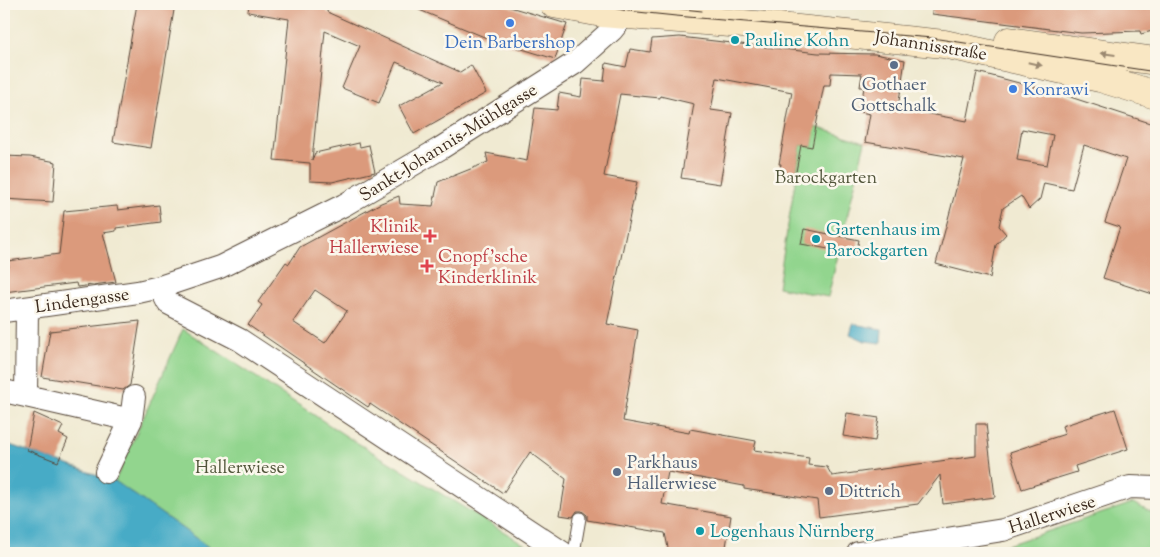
<svg xmlns="http://www.w3.org/2000/svg" width="1160" height="557" font-family="'Sorts Mill Goudy',serif">
<style>
.green{fill:#92d58e;stroke:#668056}
.water{fill:#47abc6;stroke:#416a72}
.building{fill:#db9a7b;fill-rule:evenodd}
.lines{fill:none;stroke-linecap:round;stroke-linejoin:round}
.service-casing{stroke:#564739;stroke-width:13}
.minor-casing{stroke:#564739;stroke-width:24}
.secondary-casing{stroke:#564739;stroke-width:29}
.service{stroke:#fff;stroke-width:11}
.minor{stroke:#fff;stroke-width:22}
.secondary{stroke:#f9e7c3;stroke-width:28}
.tram{stroke:#3b2a1e;stroke-width:1}
.oneway{fill:#9a8870}
.shop-dot{fill:#3f7fe0;stroke:#fbf7ec;stroke-width:2}
.culture-dot{fill:#0f9aa8;stroke:#fbf7ec;stroke-width:2}
.service-dot{fill:#5c6f8a;stroke:#fbf7ec;stroke-width:2}
.health-dot{fill:#e0444e;stroke:#fbf7ec;stroke-width:2}
.labels{text-anchor:middle;stroke-width:5;stroke-linejoin:round;paint-order:stroke}
.culture-label{font-size:18px;fill:#0d838f;stroke:#fbf7ec;text-anchor:start}
.shop-label{font-size:18px;fill:#366cbe;stroke:#fbf7ec}
.street-label{font-size:18px;fill:#3b2a1e;stroke:#fbf7ec}
.service-label{font-size:18px;fill:#4e5e75;stroke:#fbf7ec;text-anchor:start}
.park-label{font-size:18px;fill:#51553a;stroke:#fbf7ec}
.health-label{font-size:18px;fill:#be3a42;stroke:#fbf7ec;text-anchor:end}
</style>
<rect width="100%" height="100%" fill="#fbf7ec"/>
<filter id="ink" filterUnits="userSpaceOnUse"><feTurbulence type="fractalNoise" baseFrequency=".02" numOctaves="2"/><feDisplacementMap in="SourceGraphic" scale="10" xChannelSelector="R" yChannelSelector="G"/><feConvolveMatrix kernelMatrix="1 2 1 2 8 2 1 2 1" color-interpolation-filters="sRGB"/></filter>
<filter id="wash" filterUnits="userSpaceOnUse"><feTurbulence type="fractalNoise" baseFrequency=".0096" numOctaves="4" result="noise"/><feDisplacementMap in="SourceGraphic" scale="20" xChannelSelector="R" yChannelSelector="G"/><feGaussianBlur stdDeviation="1.12" result="paint"/><feColorMatrix in="noise" values="0 0 0 0 0 0 0 0 0 0 0 0 0 0 0 0 0 1.4 0 .05"/><feComposite in="paint" operator="in"/></filter>
<g filter="url(#wash)">
<rect width="100%" height="100%" fill="#f0ead2"/>
<path class="green" d="M815,127l50,15 -37,155 -50,-10 23,-142 11,2z
M183,329l163,107 193,117h-322l-102,-72z
M1133,503l23,12v38h-207l58,-8z"/>
<path class="water" d="M853,324l29,5 -1,14 -16,-2 -15,-7z
M4,443l111,38 102,72h-213z"/>
<g id="blocks">
<path class="building" d="M137,4h38l-24,144 -38,-6z
M249,4h79l-1,8 133,60 11,-7 15,28 -72,41 -15,-28 44,-24 -47,-20 -17,41 -37,-15 18,-42 -35,-15 -13,129 3,-7 44,-10 1,4 9,-2 6,27 -43,10 -22,-1v-18l-36,-3 15,-141 -41,-7z
M405,4h95l67,20 -12,35 -66,-20z
M933,4h223v26l-15,4 -1,-3 -59,2 -149,-19z
M680,37l138,16 57,1 30,6 -7,48 69,13 10,-49 84,22 95,31v170l-53,-17 17,-51 -15,-5 21,-63 -42,-14 -12,44 -28,-6 -4,16 -11,10 -8,-13 -18,12 -4,18 7,8 -10,11 -6,33 -54,-14 28,-105 -99,-17 5,-28 -10,-2 4,-25h-4l2,-13 -31,-1 -1,12h-6l-12,62 -11,-2 -6,32 -16,-3 2,-10h-2l13,-72 -75,-14 -6,32 21,3 -12,71 -39,-6 13,-74 -34,-8v2l-40,-4 -16,82 33,6 -30,142 31,6 -15,91 66,12 1,-4 66,12 -2,9 55,8 -1,7 19,2 5,9 144,-20v-32h10l9,73 -52,7 -3,-29 -22,29 -99,13 -2,-17 -73,-11v-3l-76,-14 -6,32 69,12 -6,37h-56l-4,-20 -78,-13v-5l-5,-4h-5l-4,6 -13,-2 6,-36 -36,-27 -27,41 -133,-89 -2,3 -120,-82 14,-20 -4,-3 28,-40 3,2 11,-17 81,-44 18,-7 1,8 33,2 5,-24 50,-20 -2,-9 41,8 8,-53 22,2 2,-17 22,4 2,-18 21,2 2,-18 20,4 4,-18 20,3 2,-13zM1022,129l31,6 -6,30 -30,-5zM315,290l32,21 -22,32 -32,-21z
M4,156l26,1 26,5 -3,40 -49,-3z
M159,205l2,17 -45,6v3l-13,2 13,49 -39,5 -1,-4 -72,9v-24l5,-1 -1,-6 51,-7 5,-43 53,-5 1,4z
M804,229l55,11 -3,14 -55,-10z
M140,321l-10,64 -7,5 -81,-13 8,-46z
M1115,409l13,40 -53,17 2,6 -55,17 -12,-37 55,-18 -3,-8z
M34,413l29,13 -4,8 9,5 -10,23 -31,-12z
M847,413l32,5 -4,23 -32,-5z"/>
</g>
</g>
<g filter="url(#ink)">
<use href="#blocks" fill-opacity="0" stroke="#564739" stroke-width="1"/>
<g class="lines">
<defs>
<path id="service" d="M574,553l6,-35"/>
<path id="minor" d="M160,287l8,16 72,37 323,213
M4,311l134,-19 22,-5 60,-20 124,-62 97,-57 134,-85 37,-33 21,-26
M4,391l127,29
M26,396l1,-87
M106,472l25,-52 3,-23
M858,553l145,-23 127,-43 26,1"/>
<path id="secondary" d="M554,4l48,9 167,13 175,18 156,34 56,17
M1009,41l147,20"/>
</defs>
<use href="#service" class="service-casing"/>
<use href="#minor" class="minor-casing"/>
<use href="#secondary" class="secondary-casing"/>
<use href="#service" class="service"/>
<use href="#minor" class="minor"/>
<use href="#secondary" class="secondary"/>
<path class="tram" d="M592,4l36,7 48,5 256,22 224,34
M634,4l68,7"/>
</g>
<defs><path id="oneway-solid" d="M-6-.8H1V-3.2L6.5 0L1 3.2V.8H-6Z" transform="scale(1.25)"/></defs>
<g class="oneway">
<use href="#oneway-solid" transform="translate(1108 54) rotate(-172)"/>
<use href="#oneway-solid" transform="translate(1035 64) rotate(13)"/>
</g>
</g>
<g class="shop-dot">
<circle cx="510" cy="23" r="5"/>
<circle cx="1013" cy="89" r="5"/>
</g>
<g class="culture-dot">
<circle cx="735" cy="40" r="5"/>
<circle cx="816" cy="239" r="5"/>
<circle cx="700" cy="531" r="5"/>
</g>
<g class="service-dot">
<circle cx="894" cy="65" r="5"/>
<circle cx="617" cy="472" r="5"/>
<circle cx="829" cy="491" r="5"/>
</g>
<g class="health-dot">
<path d="M427.5 228.5h5v5h5v5h-5v5h-5v-5h-5v-5h5z"/>
<path d="M424.5 258.5h5v5h5v5h-5v5h-5v-5h-5v-5h5z"/>
</g>
<g class="labels">
<g class="culture-label">
<text x="745" y="46">Pauline Kohn</text>
<text x="826" y="235">Gartenhaus im<tspan x="826" dy="21">Barockgarten</tspan></text>
<text x="710" y="537">Logenhaus Nürnberg</text>
</g>
<g class="shop-label">
<text x="510" y="48">Dein Barbershop</text>
<text x="1023" y="95" text-anchor="start">Konrawi</text>
</g>
<g class="street-label">
<text transform="translate(931 45) rotate(9)" y="6">Johannisstraße</text>
<text transform="translate(448 142) rotate(-32)" y="6">Sankt-Johannis-Mühlgasse</text>
<text transform="translate(82 300) rotate(-8)" y="6">Lindengasse</text>
<text transform="translate(1052 514) rotate(-18)" y="6">Hallerwiese</text>
</g>
<g class="service-label">
<text x="894" y="90" text-anchor="middle">Gothaer<tspan x="894" dy="21">Gottschalk</tspan></text>
<text x="627" y="468">Parkhaus<tspan x="627" dy="21">Hallerwiese</tspan></text>
<text x="839" y="497">Dittrich</text>
</g>
<g class="park-label">
<text x="826" y="183">Barockgarten</text>
<text x="240" y="473">Hallerwiese</text>
</g>
<g class="health-label">
<text x="419" y="232">Klinik<tspan x="419" dy="21">Hallerwiese</tspan></text>
<text x="438" y="262" text-anchor="start">Cnopf'sche<tspan x="438" dy="21">Kinderklinik</tspan></text>
</g>
</g>
<rect width="1160" height="557" fill="none" stroke="#fbf7ec" stroke-width="20"/>
</svg>
